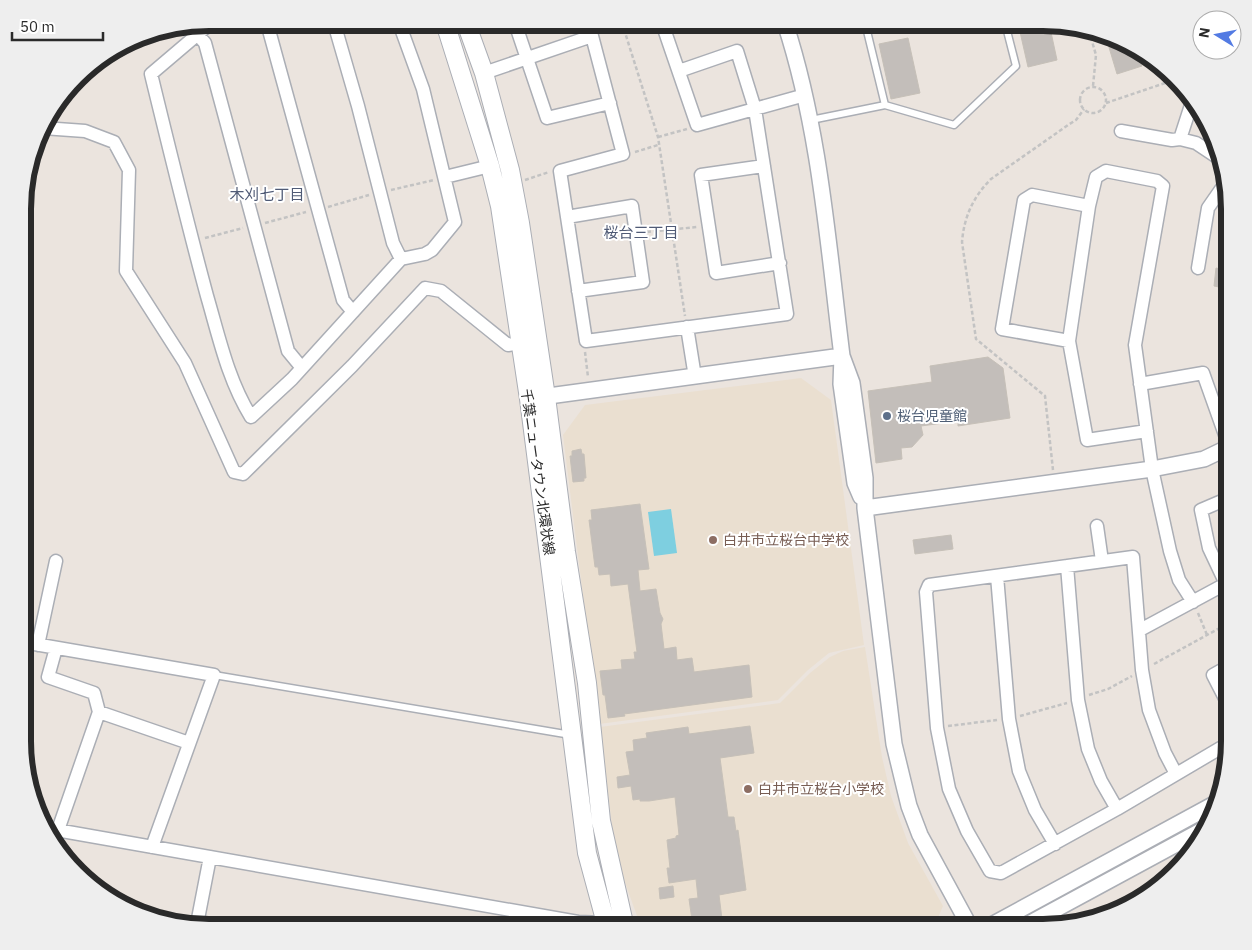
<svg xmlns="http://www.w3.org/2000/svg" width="1252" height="950" font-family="'IBM Plex Sans','Noto Sans JP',sans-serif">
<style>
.education{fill:#eadfd0}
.water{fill:#7ecfe0}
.building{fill:#c3beba;stroke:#c6c0b8}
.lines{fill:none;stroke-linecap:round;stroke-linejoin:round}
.service-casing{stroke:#abaeb5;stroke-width:9}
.minor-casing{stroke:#abaeb5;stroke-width:15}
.tertiary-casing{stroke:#abaeb5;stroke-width:18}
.secondary-casing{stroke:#abaeb5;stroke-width:20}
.path{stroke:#c3c3c3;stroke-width:2.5;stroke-dasharray:4 2.5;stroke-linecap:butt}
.service{stroke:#fff;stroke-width:6}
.minor{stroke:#fff;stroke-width:12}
.tertiary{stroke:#fff;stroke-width:15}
.secondary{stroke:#fff;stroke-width:18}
.service-dot{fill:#5c6f8a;stroke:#fff;stroke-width:2}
.education-dot{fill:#8d6e63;stroke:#fff;stroke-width:2}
.labels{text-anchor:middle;stroke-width:4;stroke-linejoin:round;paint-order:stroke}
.service-label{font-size:14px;fill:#4e5e75;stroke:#fff;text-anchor:start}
.street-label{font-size:14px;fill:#2a2a2a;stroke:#fff}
.education-label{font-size:14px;fill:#785e54;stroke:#fff;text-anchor:start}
.neighbourhood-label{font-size:15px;fill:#505b76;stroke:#fff}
.rim{fill:none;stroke:#2a2a2a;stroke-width:6}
</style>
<rect width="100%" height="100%" fill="#ebe4de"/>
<path class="education" d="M801,378l30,22 33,245 -35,8 -21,17 -30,30 -179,24 -36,-289 22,-30z
M865,647l17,110 9,39 17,47 35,63 -9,21h-293l-18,-50 -10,-43 -13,-107 180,-24 30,-30 20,-16 13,-6z"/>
<path class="water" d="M671,509l6,44 -23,3 -6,-44z"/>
<path class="building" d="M1018,23h31l8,37 -29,7z
M1105,34l9,3 24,14 4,15 -25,8z
M908,38l12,55 -29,6 -12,-55z
M1216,268l13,3v18l-15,-3z
M988,357l15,11 7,50 -52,8v-5l-37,5 2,9 -11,12 -11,1 1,11 -26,4 -8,-72 64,-9 -2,-16z
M581,449l1,5h2l2,24h-2v3l-11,1 -3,-26h2v-5z
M640,504l9,65 -11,1 2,21 16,-2 4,24 3,6 -2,5 3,25 12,-2 1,13 15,-2 2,14 55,-7 3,32 -128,17 1,2 -17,2 -3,-23h-2l-3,-24 22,-2 -1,-9 14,-1 -1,-7h3l-9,-68 -17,2 -1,-12 -11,1 -1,-8h-3l-6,-47h3l-1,-10z
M951,535l2,14 -38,5 -2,-14z
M750,726l4,27 -34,5 8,59h6l2,14 2,-1 8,60 -27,5 4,32h-30l-4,-28 9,-1 -2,-19 -27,4 -2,-15h3l-3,-28 9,-2v-2l3,-1 -4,-38 -26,4h-9v-2l-7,1 -2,-14 -13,2 -1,-11 13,-2 -4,-23 8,-1 -1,-11 14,-2 -1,-5 42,-6 1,7z
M673,886l1,11 -14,2 -1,-11z"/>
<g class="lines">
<defs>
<path id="service" d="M874,23l-7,8 18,74
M811,120l74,-15 69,20 62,-59 -11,-43
M214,675l357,60"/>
<path id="minor" d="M211,23l-60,51c18,74 36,148 56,222 12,41 21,84 44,121l41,-38 109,-120 24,-5 7,-4 23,-28 -32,-133 -24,-66
M267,23l76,277 10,12
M334,23l24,83 35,137 8,16
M515,23l32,95 63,-15
M662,23l35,102 108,-30
M197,34l8,9 83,308 14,17
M484,73l108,-37 31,118 -63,17 26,170 201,-27 -32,-205 -18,-58 -58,20
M1192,102l-12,37 16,4 21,14
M43,128l42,3 29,11 15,28 -3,101 59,92 49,109 9,2 109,-108 73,-78 16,3 67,54 12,-2
M1121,131l51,9 8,-1
M764,166l-63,9 15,98 64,-10
M445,177l45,-11
M567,217l65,-11 11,76 -65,9
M1198,268l10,-60 16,-23
M687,327l8,50
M1069,341l-67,-12 22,-129 8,-5 57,11
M1140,384l63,-11 26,73
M1147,431l-60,9 -18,-99 20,-135 7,-29 10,-6 51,10 6,5 -28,159 17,124 18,82 9,29 14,22
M1097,526l5,35
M1067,566l11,134 10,49 13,32 16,28
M997,576l12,143 10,52 16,39 20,34
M1226,584l-17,-36 -8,-38 28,-12
M1140,630l89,-48
M23,642l191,33 -62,172
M38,645l18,-84
M56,648l-8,29 46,16 5,19 -41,118
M1229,706l-16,-31 16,-9
M99,712l90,31
M1176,774l-11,-21 -16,-43 -7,-40 -9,-113 -204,28 -3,7 11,136 12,61 18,42 23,40 11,2 116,-64 112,-66
M45,828l533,94 27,1 9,-2
M197,924l13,-67"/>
<path id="tertiary" d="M785,23c35,107 43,222 57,333l-1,28 14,99 6,14
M842,356l10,27 13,95v30l29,236 15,62 11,29 50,92
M534,398l308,-42
M865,508l287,-39 52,-10 25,-12
M988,927l230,-125
M1023,927l183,-99"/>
<path id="secondary" d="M445,23l45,143 10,40 29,193 58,454 20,74
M466,23l18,50 26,97 10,53 26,174 20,155 21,131 14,138 22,98 4,8"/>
</defs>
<use href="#service" class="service-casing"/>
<use href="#minor" class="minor-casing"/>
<use href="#tertiary" class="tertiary-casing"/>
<use href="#secondary" class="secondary-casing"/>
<path class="path" d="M622,23l36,114 27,179
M602,31l20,-7
M624,31l27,-8
M1089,31l7,24 -3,31
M1080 100a13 13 0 1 1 26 0a13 13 0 1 1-26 0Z
M1106,103l68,-23
M658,137l29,-8
M635,152l23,-7
M525,180l24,-8
M391,190l43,-10
M328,207l41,-12
M265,223l41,-11
M647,232l50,-5
M205,238l38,-10
M585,352l3,25
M1053,470l-8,-74 -69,-57 -14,-97c2,-25 11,-45 29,-63l77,-54 8,-5 8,-11
M1198,613l9,22
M1154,664l75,-41
M1089,695l19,-6 24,-13
M1020,716l47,-13
M948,726l49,-6"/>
<use href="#service" class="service"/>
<use href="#minor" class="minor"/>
<use href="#tertiary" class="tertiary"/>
<use href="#secondary" class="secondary"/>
</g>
<circle class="service-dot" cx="887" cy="416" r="5"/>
<g class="education-dot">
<circle cx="713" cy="540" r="5"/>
<circle cx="748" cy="789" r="5"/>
</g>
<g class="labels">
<g class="service-label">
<text x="897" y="421">桜台児童館</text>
</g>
<g class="street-label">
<text transform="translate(538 472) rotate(82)" y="5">千葉ニュータウン北環状線</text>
</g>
<g class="education-label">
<text x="723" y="545">白井市立桜台中学校</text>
<text x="758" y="794">白井市立桜台小学校</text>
</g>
<g class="neighbourhood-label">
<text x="267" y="200">木刈七丁目</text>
<text x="641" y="238">桜台三丁目</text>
</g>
</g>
<path d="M0 0H1252V950H0ZM209 31H1043A178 178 0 0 1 1221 209V741A178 178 0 0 1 1043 919H209A178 178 0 0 1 31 741V209A178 178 0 0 1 209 31Z" fill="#eee" fill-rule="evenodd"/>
<path class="rim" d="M209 31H1043A178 178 0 0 1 1221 209V741A178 178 0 0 1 1043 919H209A178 178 0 0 1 31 741V209A178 178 0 0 1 209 31Z"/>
<g transform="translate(1217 35) rotate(280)"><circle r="24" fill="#ffffff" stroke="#aaaaaa"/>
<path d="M0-4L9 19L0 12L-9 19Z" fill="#537be3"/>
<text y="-8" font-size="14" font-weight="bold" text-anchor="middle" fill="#2a2a2a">N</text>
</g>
<path d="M12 32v8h91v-8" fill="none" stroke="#2a2a2a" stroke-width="2.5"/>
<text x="20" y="32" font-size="15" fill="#2a2a2a" stroke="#ffffff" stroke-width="4" paint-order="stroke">50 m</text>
</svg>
